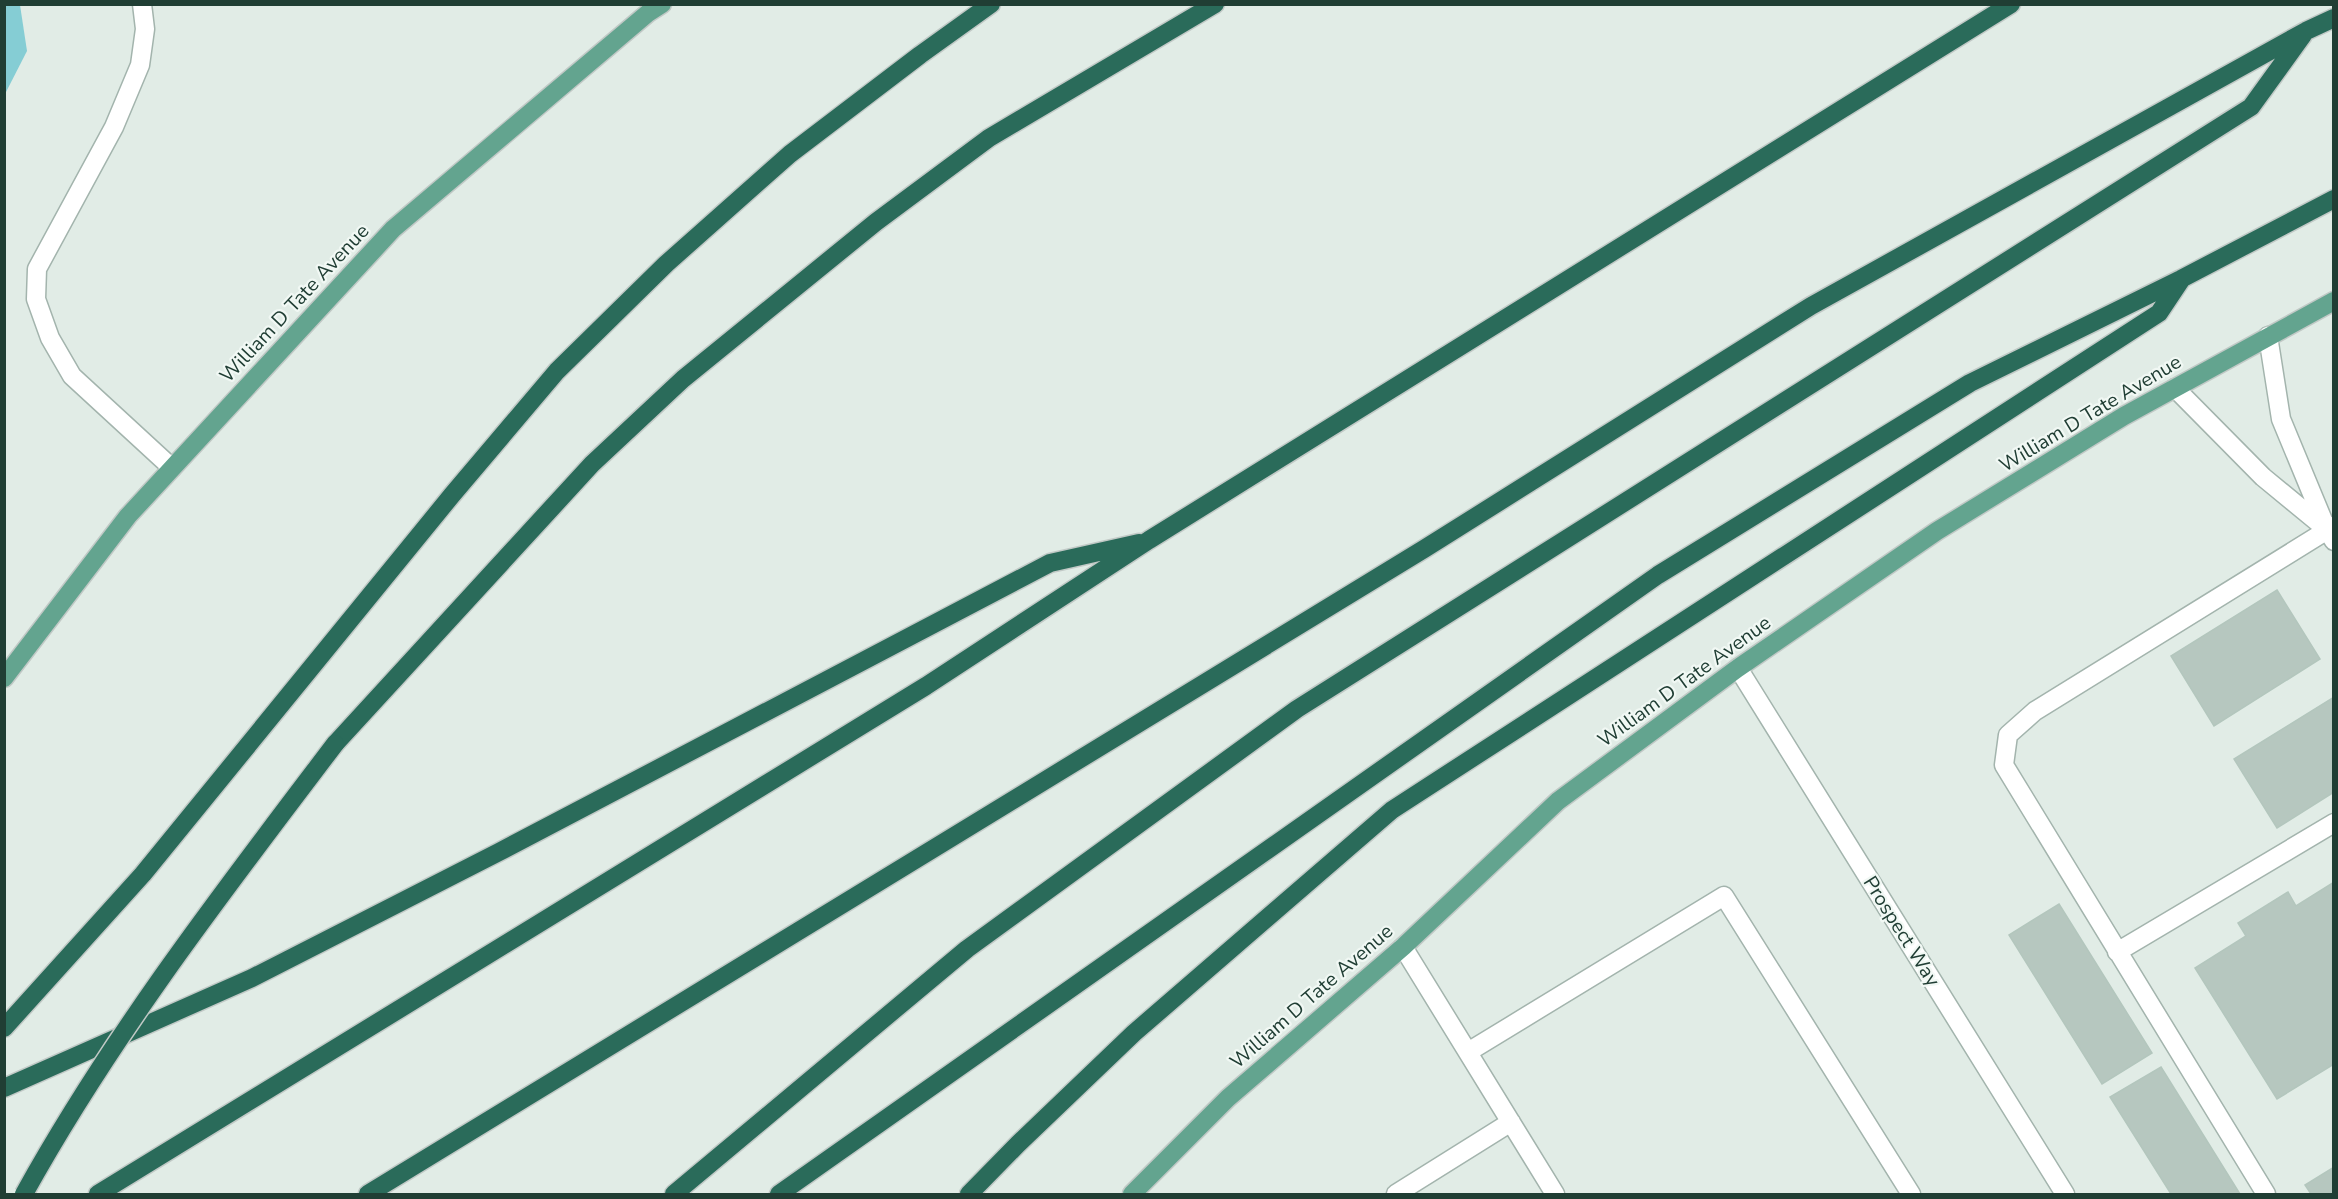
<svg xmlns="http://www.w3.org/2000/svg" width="2338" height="1199" font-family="'Nunito Sans',sans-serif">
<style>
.water{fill:#85cdd4}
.building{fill:#b6c7bf;stroke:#b3c6bd;stroke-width:1.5}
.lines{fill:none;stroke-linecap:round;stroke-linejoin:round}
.minor-casing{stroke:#a3b4ad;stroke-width:21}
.major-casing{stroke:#c1c9c6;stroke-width:21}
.highway-casing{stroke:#c1c9c6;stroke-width:21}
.minor{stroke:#fff;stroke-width:18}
.major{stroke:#63a48f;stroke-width:18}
.highway{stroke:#2a6b5a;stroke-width:18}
.highway-bridge-casing{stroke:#c1c9c6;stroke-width:21;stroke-linecap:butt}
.highway-bridge{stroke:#2a6b5a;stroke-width:18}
.labels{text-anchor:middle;stroke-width:4.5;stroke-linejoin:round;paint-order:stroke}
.street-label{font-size:20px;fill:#203e34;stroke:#f1f8f4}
</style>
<rect width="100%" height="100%" fill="#e1ece6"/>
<path class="water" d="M5,4l15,1 7,46 -22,43z"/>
<path class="building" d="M2277,590l43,69 -106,67 -43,-70z
M2334,697v95l-57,36 -43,-69z
M2334,882v182l-57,35 -82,-131 51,-32 -8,-13 50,-31 8,14z
M2059,904l93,149 -50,31 -93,-149z
M2161,1067l79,127h-69l-61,-97z
M2334,1167v27h-23l-6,-9z"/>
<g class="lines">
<defs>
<path id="minor" d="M142,4l3,25 -5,36 -26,62 -77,142 -1,30 14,39 22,38 100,92
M2268,336l13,83 46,111 7,11
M2175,388l88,89 62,51
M1738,668l327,526
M1403,947l152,247
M2117,952l217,-129
M1468,1052l256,-156 187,298
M1396,1194l115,-72
M2266,1194l-262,-429 4,-30 27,-24 299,-185"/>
<path id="major" d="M4,678l124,-162 265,-287 255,-216 14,-9
M1132,1194l96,-96 175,-151 155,-146 180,-133 199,-137 187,-115 210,-115"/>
<path id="highway" d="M335,744l257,-280 91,-85 193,-157 113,-84 226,-134
M4,1028l139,-154 309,-379 105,-124 109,-107 124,-110 130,-99 71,-51
M4,1088l248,-110 247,-126 551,-289 89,-20
M98,1194l828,-508 223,-146 862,-536
M368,1194l1056,-645 387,-243 495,-275 28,-13
M674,1194l293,-245 330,-240 954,-602 52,-72
M779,1194l879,-619 312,-192 211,-104 153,-80
M969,1194l49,-50 116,-111 258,-223 767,-497 22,-33"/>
</defs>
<use href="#minor" class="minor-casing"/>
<use href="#major" class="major-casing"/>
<use href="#highway" class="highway-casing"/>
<use href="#minor" class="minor"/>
<use href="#major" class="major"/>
<use href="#highway" class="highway"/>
<defs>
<path id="highway-bridge" d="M24,1194c88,-159 201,-305 311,-450"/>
</defs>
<use href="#highway-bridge" class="highway-bridge-casing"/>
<use href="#highway-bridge" class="highway-bridge"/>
</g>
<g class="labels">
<g class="street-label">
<text transform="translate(294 303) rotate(-47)" y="7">William D Tate Avenue</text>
<text transform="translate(2090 413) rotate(-31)" y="7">William D Tate Avenue</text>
<text transform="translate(1684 681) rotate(-36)" y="7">William D Tate Avenue</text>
<text transform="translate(1902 931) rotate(58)" y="7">Prospect Way</text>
<text transform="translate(1311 996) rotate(-41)" y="7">William D Tate Avenue</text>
</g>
</g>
<rect width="2338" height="1199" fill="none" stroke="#203e34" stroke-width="12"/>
</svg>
